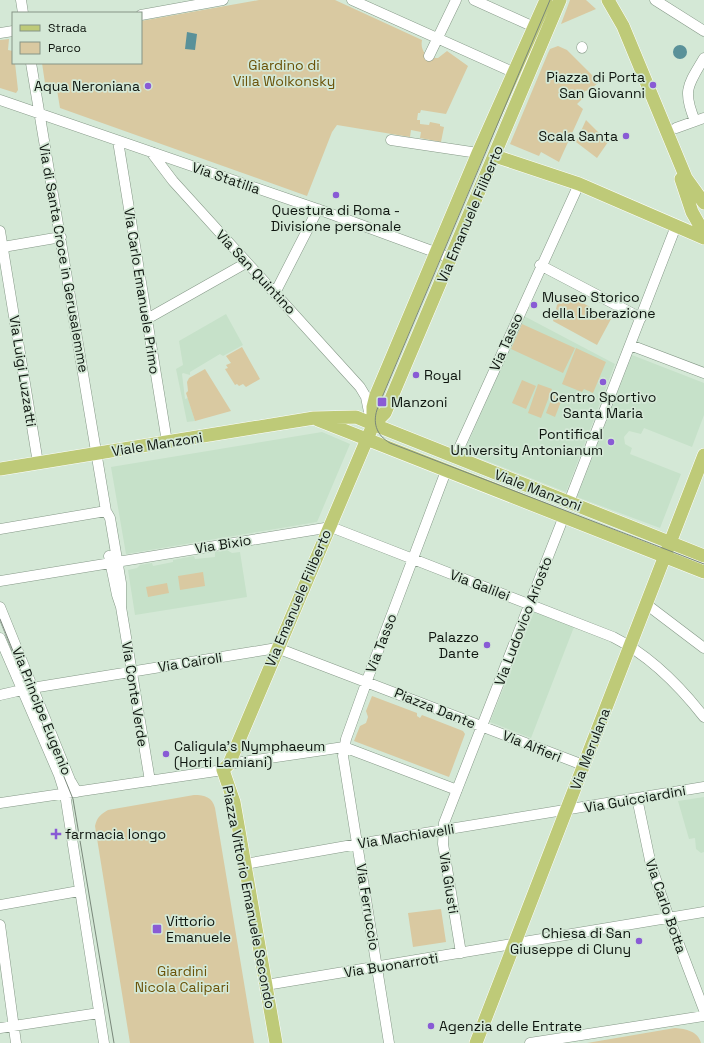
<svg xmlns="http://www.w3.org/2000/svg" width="704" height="1043" font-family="'Space Grotesk',sans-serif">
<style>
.built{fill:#c6e1c9}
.green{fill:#d9c9a1}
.water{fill:#5a9199}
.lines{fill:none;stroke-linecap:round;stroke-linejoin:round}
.minor-casing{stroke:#859887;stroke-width:11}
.major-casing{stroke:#fff;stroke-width:14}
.minor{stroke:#fff;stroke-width:10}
.major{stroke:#beca78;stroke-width:13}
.tram{stroke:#79877a;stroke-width:1}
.poi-dot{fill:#895bd5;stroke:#d4e8d6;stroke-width:1.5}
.labels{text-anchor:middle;stroke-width:3.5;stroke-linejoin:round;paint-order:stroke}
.park-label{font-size:14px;fill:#6a5208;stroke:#d4e8d6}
.poi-label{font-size:14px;fill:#0e150f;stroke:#d4e8d6;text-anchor:start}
.street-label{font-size:14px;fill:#0e150f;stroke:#d4e8d6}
</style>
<rect width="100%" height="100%" fill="#d4e8d6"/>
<path class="built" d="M226,314l17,31 -20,11 -3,-2 -30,18v3l-7,-2 -1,1 3,25 3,-1 7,23 -8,1 -11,-53 7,-4 -4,-24z
M524,316l91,48 -49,128 -102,-40z
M632,355l72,28v32l-12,32 -48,-19 -3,6 -12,-3 -5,6 1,7 7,4 -2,6 51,20 -21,54 -83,-31z
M322,432l28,12 -33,78 -191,32 -15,-87z
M227,550l5,3 8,-1 7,45 -112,18 -7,-45 9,-2 3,-3 12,-2 1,3 20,-4v-2l21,-4 1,3 20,-2v-5z
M534,612l40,15 -43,111 -41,-16z
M704,797v55l-3,1 -5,-4 -1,-11 -6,1 -11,-38z"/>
<path class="green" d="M259,0h76l87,40c-2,10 4,19 16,18l9,-7 21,15 -22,48 -25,-4 -1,3h-2l-1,7h3v4l9,1 1,-3 10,2v2l4,1 -3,15 -21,-4 1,-6 -10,-2 -1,7 -73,-12 -5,7 -25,64 -247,-88 -3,-18h-11l-4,-27h99v-42z
M570,0h16l10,9 -35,15z
M9,39l-1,11 5,1v12h2l3,27 -2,3 -16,-5v-48z
M558,46l9,4 32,32 -9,8 -5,1 -1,6 -7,7 6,5 -24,53 -18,-10 -2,4 -29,-12 38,-91 2,-4z
M586,120l22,22 -11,16 -21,-16z
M567,294l44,25 -14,26 -44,-24 4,-16z
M522,324l53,24 -12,25 -52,-24z
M242,347l18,32 -14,8 -3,-3 -4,2 -2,-2 -2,1 -10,-16 3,-1 -2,-3 5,-2 -5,-7z
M576,348l30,14 -13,31 -9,-4 -2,3 -20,-8z
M205,369l26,42 -36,10 -9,-28 2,-2 -1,-9 2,-4z
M522,380l14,6 -10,23 -14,-6z
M538,384l14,5 -11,29 -13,-5z
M553,395l9,4 -7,18 -9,-4z
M203,572l2,14 -25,4 -2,-14z
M167,583l2,10 -21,4 -2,-10z
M372,696l45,17v3l3,2 2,-3 41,16 2,3 -16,43 -95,-36 6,-15 6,-3 2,-6 -2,-6z
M194,795c11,0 18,2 21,13l39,235h-124l-35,-217c2,-9 6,-12 13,-16z
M441,909l5,33 -33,5 -5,-34z
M675,1028c11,1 23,3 26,15h-114z"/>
<path class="water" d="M187,32l10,2 -2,16 -10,-1z
M673 52a7 7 0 1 1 14 0a7 7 0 1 1-14 0Z"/>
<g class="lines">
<defs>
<path id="minor" d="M21,0l2,13
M352,0l163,73
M474,0l60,27
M655,0l49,31
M141,15l82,-15
M0,33l13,-2
M582,47v1
M429,56l27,-56
M31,63l75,448 4,7 11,65v24
M0,100l323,111 128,47
M695,121c-13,-31 -7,-36 9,-63
M676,128l28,-10
M391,140l87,13
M118,141l49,301
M151,152l22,29 187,206 6,10 4,20
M0,231l38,232
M3,247l58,-10
M540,265l101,53
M275,293l43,-84
M147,319l99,-56
M630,345l74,28
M455,457l124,-273
M569,502l107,-276
M0,529l106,-18
M109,556l8,39 4,12 29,174
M0,581l331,-54 282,110c36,18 66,48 91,80
M646,604l58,44
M0,607l70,173 7,12
M0,638l59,137 6,19 39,249
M32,688l245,-40 306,117
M0,695l22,-5
M229,764l115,-17 113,43
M637,798l14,67 18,53 35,92
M0,803l223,-33
M245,864l113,-20 346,-57
M0,905l79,-14
M0,925l16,118
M461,953l-18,-109 1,-21 120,-307
M266,985l438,-73
M0,1028l99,-15
M389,1043l-46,-287 3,-17 23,-64 77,-204
M530,1043l174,-27"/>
<path id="major" d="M608,0l15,26 63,152 18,25
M495,156l84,28 125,54
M681,179l11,33 12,21
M318,420l386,152
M373,425l12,-12 175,-413
M0,469l314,-51 42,-1 29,12 319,127
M276,1043l-42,-241 -11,-32 6,-6 144,-339v-18l3,-12 102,-242 68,-153
M476,1043l228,-588"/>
</defs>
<use href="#minor" class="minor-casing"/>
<use href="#major" class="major-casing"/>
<use href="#minor" class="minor"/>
<use href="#major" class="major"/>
<path class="tram" d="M550,0l-172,407c-6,15 -2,28 12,36l314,121
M0,619l73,180 41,244"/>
</g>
<g class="poi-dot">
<circle cx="653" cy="85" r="4"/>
<circle cx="148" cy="86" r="4"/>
<circle cx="626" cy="136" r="4"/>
<circle cx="336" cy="195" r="4"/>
<circle cx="534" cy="305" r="4"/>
<circle cx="416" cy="375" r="4"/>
<circle cx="603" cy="382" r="4"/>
<rect x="377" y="397" width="10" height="10" rx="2"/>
<circle cx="611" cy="442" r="4"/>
<circle cx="487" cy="645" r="4"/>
<circle cx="166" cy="754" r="4"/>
<path d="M54 828h4v4h4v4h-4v4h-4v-4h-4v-4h4z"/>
<rect x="152" y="924" width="10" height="10" rx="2"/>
<circle cx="639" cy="941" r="4"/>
<circle cx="431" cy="1026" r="4"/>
</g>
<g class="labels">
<g class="park-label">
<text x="284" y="70">Giardino di<tspan x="284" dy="16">Villa Wolkonsky</tspan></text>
<text x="182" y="976">Giardini<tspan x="182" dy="16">Nicola Calipari</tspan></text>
</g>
<g class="poi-label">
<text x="645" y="82" text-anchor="end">Piazza di Porta<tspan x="645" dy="16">San Giovanni</tspan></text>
<text x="140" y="91" text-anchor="end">Aqua Neroniana</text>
<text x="618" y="141" text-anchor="end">Scala Santa</text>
<text x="336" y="215" text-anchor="middle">Questura di Roma -<tspan x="336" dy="16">Divisione personale</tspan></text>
<text x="542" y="302">Museo Storico<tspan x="542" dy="16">della Liberazione</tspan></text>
<text x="424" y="380">Royal</text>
<text x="603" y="402" text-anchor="middle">Centro Sportivo<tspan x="603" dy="16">Santa Maria</tspan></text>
<text x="391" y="407">Manzoni</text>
<text x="603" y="439" text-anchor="end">Pontifical<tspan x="603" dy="16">University Antonianum</tspan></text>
<text x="479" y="642" text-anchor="end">Palazzo<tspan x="479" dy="16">Dante</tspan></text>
<text x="174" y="751">Caligula's Nymphaeum<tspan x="174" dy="16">(Horti Lamiani)</tspan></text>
<text x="65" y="839">farmacia longo</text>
<text x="166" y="926">Vittorio<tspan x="166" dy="16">Emanuele</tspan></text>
<text x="631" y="938" text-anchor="end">Chiesa di San<tspan x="631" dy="16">Giuseppe di Cluny</tspan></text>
<text x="439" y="1031">Agenzia delle Entrate</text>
</g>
<g class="street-label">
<text transform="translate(226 178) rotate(19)" y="5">Via Statilia</text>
<text transform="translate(470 214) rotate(-67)" y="5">Via Emanuele Filiberto</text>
<text transform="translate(64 258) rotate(80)" y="5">Via di Santa Croce in Gerusalemme</text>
<text transform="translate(256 272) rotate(47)" y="5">Via San Quintino</text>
<text transform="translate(142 291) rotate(81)" y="5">Via Carlo Emanuele Primo</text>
<text transform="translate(506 342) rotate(-66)" y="5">Via Tasso</text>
<text transform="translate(23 371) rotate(81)" y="5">Via Luigi Luzzatti</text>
<text transform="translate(157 444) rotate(-9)" y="5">Viale Manzoni</text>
<text transform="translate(538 490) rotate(21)" y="5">Viale Manzoni</text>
<text transform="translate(223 544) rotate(-9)" y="5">Via Bixio</text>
<text transform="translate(480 585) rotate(21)" y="5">Via Galilei</text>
<text transform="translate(298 598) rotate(-67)" y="5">Via Emanuele Filiberto</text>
<text transform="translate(523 621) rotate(-69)" y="5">Via Ludovico Ariosto</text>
<text transform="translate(381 643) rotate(-69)" y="5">Via Tasso</text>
<text transform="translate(190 662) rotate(-9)" y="5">Via Cairoli</text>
<text transform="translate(135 694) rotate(81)" y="5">Via Conte Verde</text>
<text transform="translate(435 708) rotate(22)" y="5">Piazza Dante</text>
<text transform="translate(42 711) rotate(68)" y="5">Via Principe Eugenio</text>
<text transform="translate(532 746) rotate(22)" y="5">Via Alfieri</text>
<text transform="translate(590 749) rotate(-69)" y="5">Via Merulana</text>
<text transform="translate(635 799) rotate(-10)" y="5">Via Guicciardini</text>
<text transform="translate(406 836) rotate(-9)" y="5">Via Machiavelli</text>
<text transform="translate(449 883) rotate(81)" y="5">Via Giusti</text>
<text transform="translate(249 897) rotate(79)" y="5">Piazza Vittorio Emanuele Secondo</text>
<text transform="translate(666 906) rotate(71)" y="5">Via Carlo Botta</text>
<text transform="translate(368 907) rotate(81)" y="5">Via Ferruccio</text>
<text transform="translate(391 965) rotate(-9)" y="5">Via Buonarroti</text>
</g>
</g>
<rect x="12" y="12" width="130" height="52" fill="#d4e8d6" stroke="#859486"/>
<rect x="20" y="25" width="20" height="6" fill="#beca78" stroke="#859486"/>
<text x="48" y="32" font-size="12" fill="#0e150f">Strada</text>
<rect x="20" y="42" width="20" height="12" fill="#d9c9a1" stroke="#859486"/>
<text x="48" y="52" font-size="12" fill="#0e150f">Parco</text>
</svg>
